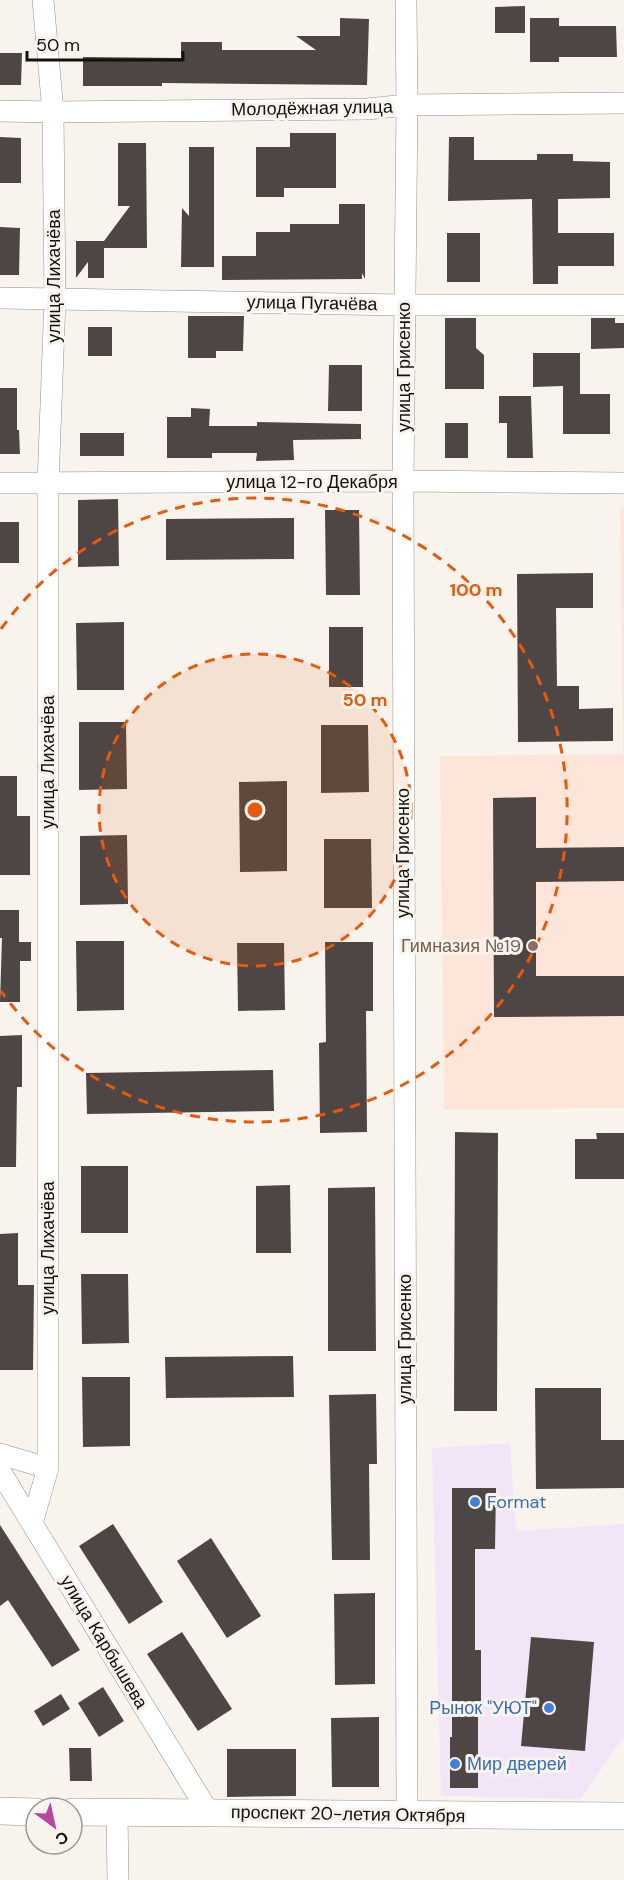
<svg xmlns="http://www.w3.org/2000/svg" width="624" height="1880" font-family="'DM Sans',sans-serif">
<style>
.commercial{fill:#f3e5f8}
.education{fill:#fde5da}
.building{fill:#4e4645}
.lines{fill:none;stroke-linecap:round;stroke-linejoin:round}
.minor-casing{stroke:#939089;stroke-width:22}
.tertiary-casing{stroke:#939089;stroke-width:28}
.minor{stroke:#fff;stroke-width:21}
.tertiary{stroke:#fff;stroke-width:27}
.ring{fill:none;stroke:#e8590c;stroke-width:3;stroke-dasharray:10 8}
.education-dot{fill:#8d6e63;stroke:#f8f4ed;stroke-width:2}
.shop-dot{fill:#3f7fe0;stroke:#f8f4ed;stroke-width:2}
.labels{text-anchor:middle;stroke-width:6;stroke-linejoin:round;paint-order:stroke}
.street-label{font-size:18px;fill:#12110f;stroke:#f8f4ed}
.education-label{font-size:18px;fill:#785e54;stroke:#f8f4ed;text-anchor:end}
.shop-label{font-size:18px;fill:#366cbe;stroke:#f8f4ed;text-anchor:start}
.centre{fill:#e8590c;stroke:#f8f4ed;stroke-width:3}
.ring-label{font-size:18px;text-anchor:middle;font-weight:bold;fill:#e8590c;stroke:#f8f4ed;stroke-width:6;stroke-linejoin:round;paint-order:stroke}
</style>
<rect width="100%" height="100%" fill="#f8f4ed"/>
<path class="commercial" d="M510,1443l6,88 108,-7v212l-43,63 -140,-3 -9,-348z"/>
<path class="education" d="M620,507h4v601l-180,2 -4,-354 183,-2z"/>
<path class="building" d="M525,6v27h-30v-26z
M340,18l29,1 -2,66 -205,-2v3h-79v-29l98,1v-16h41v8h94l-20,-14h44z
M530,18h29v8h57l1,31h-58v5h-29z
M0,53h22l-1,32h-21z
M290,133h46v55h-52v9h-28v-50h34z
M0,137l21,1v45h-21z
M449,137h25v23h63v-6h36v7l37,1v36l-52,1v34h56v33h-56v18h-25l-1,-85 -84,2z
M118,143h28l1,105h-43v30h-16v-16l-12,16v-37h28l26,-35h-12z
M189,147h25v120h-33l1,-59 7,8z
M339,204h26v75l-3,-6v6l-140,1v-24h34v-24h34v-8h49z
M0,227l20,1 -1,47h-19z
M447,233h33v49h-33z
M188,316h56l-1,35h-27v7h-28z
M445,318h31v30l8,7v34h-39z
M591,318h24v5h9v25l-33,1z
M88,327h24v29h-24z
M533,353h47v41h30v40h-47v-48l-30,1z
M329,365h33v46h-34z
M0,388h17v42h2l1,24h-20z
M499,396h32l2,62h-26v-35h-8z
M191,408l19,1 -1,17h48v-4l104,2v15l-68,1 1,20 -38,1 1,-8h-45v5h-45v-41h24z
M445,423h23v35h-23z
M80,433h44v23h-44z
M118,499l1,67 -41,1v-67z
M325,510h34l1,85h-34z
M294,518v41l-128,1v-41z
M0,522h19v41h-19z
M593,573v35h-37l1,78h22v23l34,-1v33l-95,1 -1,-168z
M124,622v68h-47l-1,-67z
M329,627h34v60h-34z
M79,722h47l1,67 -48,1z
M321,725h47l1,67 -48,1z
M0,776h17v40h13v59h-30z
M287,781v90l-47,1 -1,-90z
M536,797v51l88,-1v34l-88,1v94h88v40l-130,1 -1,-219z
M127,835l1,69 -48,1v-69z
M324,839h47l1,69h-48z
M0,910h19v32h12v19h-11v41h-20l2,-64h-2z
M76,941h48v69l-47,1z
M325,942h48v69h-7l1,121 -47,1 -1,-90 7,-1z
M237,943h47l1,67 -47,1z
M22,1035v52h-5l-1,80h-16v-131z
M273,1070l1,41 -187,3 -1,-41z
M455,1132l43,1 -1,278h-43z
M596,1133h28v46h-49v-40h22z
M81,1166h47v67h-47z
M290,1185l1,68h-35v-67z
M375,1187l1,164h-48v-163z
M18,1233v52h16l-1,85h-33v-136z
M81,1274h47l1,69 -47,1z
M293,1356l1,41 -128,1 -1,-41z
M82,1377h48v69l-47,1z
M535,1388h66v52h23v48l-88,1z
M376,1394l1,70h-8l1,96h-38l-3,-165z
M452,1488h44l-1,61h-20v101h6v58h-3v80h-28v-51h2z
M113,1524l50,78 -34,22 -50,-78z
M0,1525l80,125 -28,17 -44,-67 -8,6z
M211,1538l50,78 -34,22 -50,-77z
M375,1593v91l-40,1 -1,-91z
M182,1632l50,77 -34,22 -51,-77z
M531,1637l63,5 -9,109 -64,-5z
M103,1687l21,34 -25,16 -21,-34z
M61,1694l9,15 -27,17 -9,-15z
M379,1717v70h-47l-1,-69z
M69,1748h22l1,33h-22z
M227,1749h69v47l-69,1z"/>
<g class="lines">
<defs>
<path id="minor" d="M406,0l1,105 -4,376 4,1334
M0,111l53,1 314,-3 40,-4 217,-2
M0,298l404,7h220
M0,483l403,-2 221,2
M0,1454l48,14
M0,1471l209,342
M32,1523l16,-55v-984l7,-185 -2,-187 -10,-112
M117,1813l1,67"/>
<path id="tertiary" d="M0,1811l36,1
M72,1812l552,4"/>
</defs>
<use href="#minor" class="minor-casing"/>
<use href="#tertiary" class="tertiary-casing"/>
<use href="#minor" class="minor"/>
<use href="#tertiary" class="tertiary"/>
</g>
<circle cx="255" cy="810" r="156" fill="#e8590c" fill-opacity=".12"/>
<g class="ring">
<circle cx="255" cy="810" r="156"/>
<path d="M1 629A312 312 0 1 1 1 991"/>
</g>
<circle class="education-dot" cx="533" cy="946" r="6"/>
<g class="shop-dot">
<circle cx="475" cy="1502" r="6"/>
<circle cx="549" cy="1708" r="6"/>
<circle cx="455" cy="1764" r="6"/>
</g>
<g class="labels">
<g class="street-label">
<text transform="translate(312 108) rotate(-1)" y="6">Молодёжная улица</text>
<text transform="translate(54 276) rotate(-90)" y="6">улица Лихачёва</text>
<text transform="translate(312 303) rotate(1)" y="6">улица Пугачёва</text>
<text transform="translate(404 367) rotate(-90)" y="6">улица Грисенко</text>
<text x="312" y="488">улица 12-го Декабря</text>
<text transform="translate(48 762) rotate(-90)" y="6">улица Лихачёва</text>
<text transform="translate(403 853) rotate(-90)" y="6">улица Грисенко</text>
<text transform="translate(48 1248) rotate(-90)" y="6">улица Лихачёва</text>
<text transform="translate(405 1339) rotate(-90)" y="6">улица Грисенко</text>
<text transform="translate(104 1642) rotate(59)" y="6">улица Карбышева</text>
<text transform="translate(348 1814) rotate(1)" y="6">проспект 20-летия Октября</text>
</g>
<g class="education-label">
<text x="521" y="952">Гимназия №19</text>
</g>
<g class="shop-label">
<text x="487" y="1508">Format</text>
<text x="537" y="1714" text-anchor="end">Рынок "УЮТ"</text>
<text x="467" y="1770">Мир дверей</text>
</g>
</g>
<circle cx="255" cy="810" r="9" class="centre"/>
<g class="ring-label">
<text x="476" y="596">100 m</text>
<text x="365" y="706">50 m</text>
</g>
<g transform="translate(54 1826) rotate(147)"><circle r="28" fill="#f8f4ed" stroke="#9c9994" stroke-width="1.5"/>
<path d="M0-4.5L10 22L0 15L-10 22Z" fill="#b746a1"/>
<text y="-9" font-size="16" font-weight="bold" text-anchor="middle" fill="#12110f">С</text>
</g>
<path d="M27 51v9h156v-9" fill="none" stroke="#12110f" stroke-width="3"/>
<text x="36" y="51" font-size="18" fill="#12110f" stroke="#f8f4ed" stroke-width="4.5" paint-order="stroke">50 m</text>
</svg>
